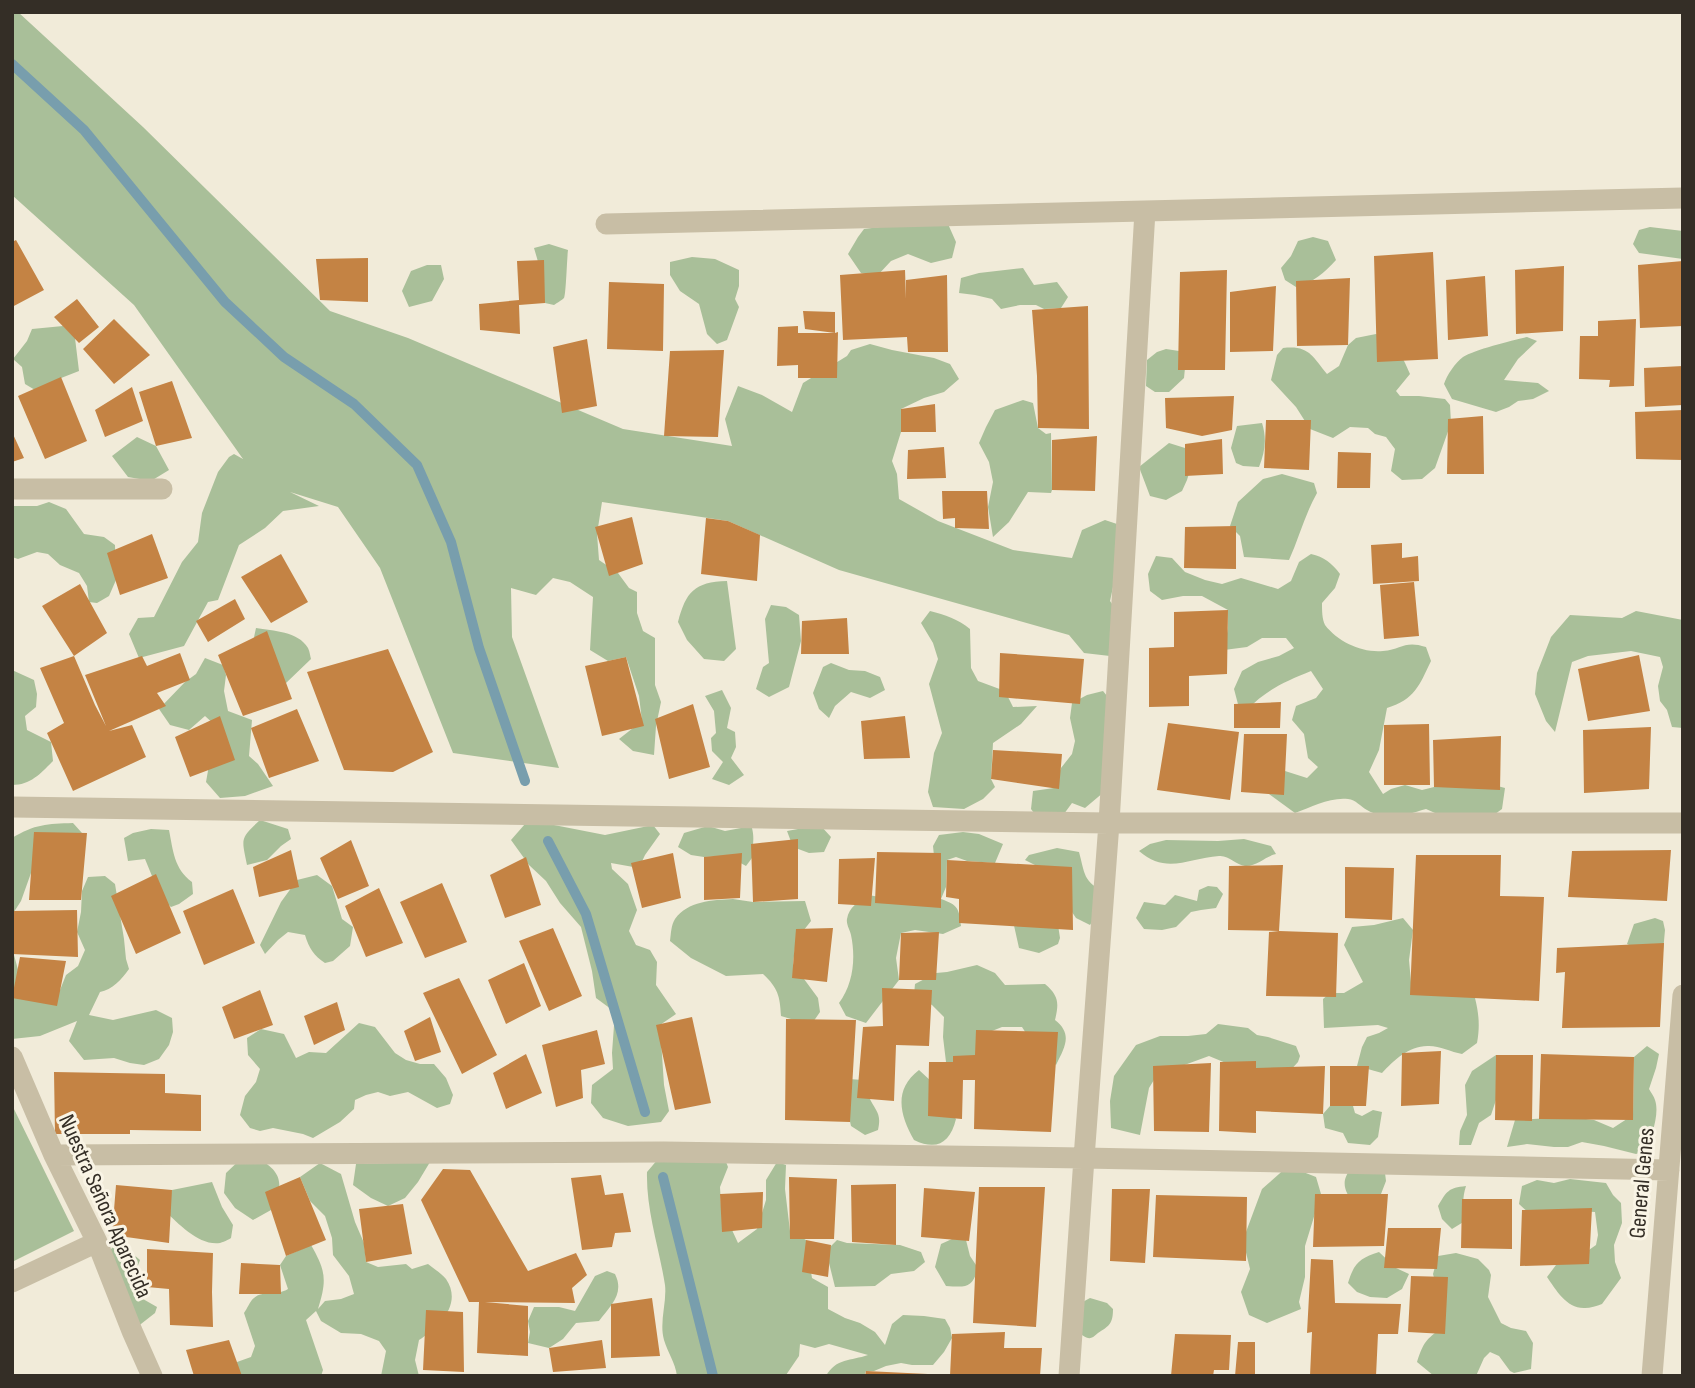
<svg xmlns="http://www.w3.org/2000/svg" width="1695" height="1388" font-family="'Sofia Sans Condensed',sans-serif">
<style>
.green{fill:#a9bf99}
.lines{fill:none;stroke-linecap:round;stroke-linejoin:round}
.stream{stroke:#789ead;stroke-width:10}
.building{fill:#c48344}
.minor{stroke:#c8bea5;stroke-width:21}
.labels{text-anchor:middle;stroke-width:6;stroke-linejoin:round;paint-order:stroke}
.street-label{font-size:23px;fill:#342e26;stroke:#f9f4e5}
</style>
<rect width="100%" height="100%" fill="#f1ebd9"/>
<path class="green" d="M12,12h6l125,115 187,184 78,27 215,91 109,17 -7,-27 13,-33 24,9 30,17 11,-29 44,-27 4,-6 19,-6 22,6 42,8 16,6 9,15 -15,13 -20,6 -23,11v23l-9,29 5,13 2,25 39,22 75,29 59,8 10,-28 23,-10 21,7 -16,74 11,16 -11,39 -26,-3 -15,-18 -230,-65 -111,-49 -126,-19 -5,32 2,26 19,13 11,15 8,4v21l6,18 12,7v47l6,17 -5,24 -2,29 -21,-4 -14,-12 23,-18 -3,-25 -13,-39 -18,4 -18,-11 3,-53 -23,-15 -17,-4 -17,17 -25,-7 1,49 47,131 -106,-15 -73,-185 -42,-61 -48,-15 29,14 -36,5 -18,17 -26,17 -21,55 -10,2 -24,44 -45,12 -10,-24 9,-16 16,-1 28,-55 16,-20 4,-29 16,-41 11,-15 5,-3 9,5 -109,-154 -122,-110z
M911,223l37,1 8,18 -4,16 -21,5 -23,-9 -17,7 -14,15 -16,-3 -13,-19 10,-17 6,-8z
M1650,227l33,4v28l-44,-6 -6,-9 6,-14z
M1313,237l15,4 8,19c-12,13 -22,22 -40,27l-11,-7 -4,-12 10,-12 7,-15z
M549,244l19,6c-1,7 -2,45 -4,48 -2,2 -7,5 -10,7l-9,-2 -10,-13 4,-25 -5,-17z
M692,257l23,2 24,11v16l-4,13 4,8 -12,33 -10,4 -10,-10 -8,-30 -19,-13 -10,-16v-13z
M427,265h14l3,14 -12,22 -23,6 -7,-16 9,-20z
M1023,268l11,17 23,-3 11,15 -7,11 -17,1 -8,-4h-16l-19,4 -9,-10 -17,-4 -16,-2 2,-15 18,-5z
M63,326l12,12 4,33 -23,9 -16,13 -15,-9 -3,-17 -9,-8 14,-18 5,-12z
M1376,334c20,9 26,21 34,40l-14,17 4,5h19l26,3 5,6 1,18 -16,45 -13,11 -20,1 -11,-9 4,-22 -9,-12 -11,-3 -7,-6 -18,-1 -17,11 -23,-9 -14,-22 -25,-27 6,-25 6,-7c26,-3 29,8 44,26l12,-8 9,-21 8,-7z
M1527,337l10,4 -19,18 -14,21 34,3 11,8 -16,8 -15,2 -9,6 -13,5 -44,-13 -8,-15c3,-9 11,-21 19,-27 11,-7 50,-17 64,-20z
M1166,349l13,2 7,7 -2,20 -15,14h-14l-9,-6 1,-26 10,-8z
M1023,400l10,3 5,25 8,6 5,-1 1,57 -1,3 -23,-1 -19,30 -16,15 -5,-30 5,-25 -4,-20 -10,-19 7,-16 9,-17z
M1262,423c5,16 3,29 -3,44l-16,-1 -7,-3 -5,-15 6,-22z
M137,437l19,9 13,24 -18,11 -23,-4 -16,-21z
M1169,443l16,5 9,9 -7,23 -5,11 -16,9 -16,-4 -11,-29z
M1282,474l32,9 3,10c-12,21 -18,45 -28,67l-45,-3 -4,-21 -10,-10 8,-24 25,-23z
M49,502l17,7 18,25 20,3 11,8 1,35 -7,16 -12,7 -8,-1 -2,-16 -8,-13 -19,-8 -12,-11 -11,-2 -19,7 -6,-2v-51h25z
M1311,554c13,3 21,9 29,20l-5,14 -13,15c0,7 0,16 3,22 13,17 37,28 58,26 19,-2 22,-11 43,-4l5,14c-12,25 -16,38 -44,47l-8,42 -10,22 14,22 8,-5 14,-4 17,5 12,-3 14,-8 42,5 15,4 -3,21 -11,8h-47l-18,-8c-21,6 -38,13 -59,1 -7,-4 -11,-10 -19,-11 -18,-2 -36,8 -53,14l-26,-19 5,-13 11,-10 22,7 11,-11 -10,-9 -4,-24 -12,-14 4,-14 20,-8 7,-9 -12,-18c-27,11 -45,19 -65,40l-7,-3 -5,-19 8,-18 16,-9 21,-6 15,-8 -8,-10h-24l-15,9 -23,3 4,-22v-18l-26,-14h-19l-21,4 -12,-9 -2,-17 8,-18 16,2 13,14 20,8 17,4 19,-6 37,11 13,-8 8,-19z
M727,581l9,68 -12,12 -20,-2 -17,-19 -9,-18c8,-30 16,-40 49,-41z
M771,605l15,2 13,8 2,26 -12,46 -20,10 -13,-8 7,-22 6,-4 -4,-44z
M930,611c15,4 28,8 40,18l1,39 7,13 27,10 8,16 24,-1 -16,18 -28,19 -2,36 4,8 -12,12 -19,10 -31,-2 -5,-15 6,-39 8,-20 -13,-49 9,-25 -5,-16 -12,-20z
M1636,611l47,9v108l-11,-1 -5,-17 -7,-9 -2,-15 5,-19 -3,-10 -29,-6 -43,5 -16,6 -17,70 -9,-11 -11,-27 2,-21 14,-36 19,-22 52,3z
M256,628c17,3 42,3 52,20 2,4 2,8 3,11l-25,24 -35,-32z
M205,658l18,7 3,10 -2,16 4,20 24,9 -3,36 9,8 15,22 -28,10 -25,2 -14,-16 10,-56 -11,-10 -16,14 -19,-5 -11,-16 26,-27 11,-8z
M831,663l18,7 16,1 15,6 5,13 -15,8 -19,-6 -16,14 -6,12 -10,-9 -6,-16 10,-26z
M12,670l22,10 3,14 -1,13 -11,9 2,14 24,12 2,19c-12,12 -22,24 -41,24z
M722,690l9,18 -4,20 8,4 1,15 -5,11 13,17 -15,10 -17,-6 11,-17 -11,-11 -1,-13 5,-5 -2,-22 -9,-15z
M1103,691l9,11 -8,90 -19,16 -13,-5 -11,15 -24,-1 -6,-8 2,-18 21,-3 7,-20 11,-14 3,-13 -5,-23 2,-15 15,-8z
M260,820l28,9 3,10 -10,7 -14,14 -20,5c-5,-26 -8,-26 13,-45z
M73,823l9,10 -6,8 -45,32 -10,28 -9,14v-77c23,-14 35,-14 61,-15z
M525,824l29,1 51,10 48,-10 7,9 -15,21 -6,13 -28,-5 1,6 16,15 9,26 -8,21 7,14 14,5 7,12 -1,23 20,29 -16,11 4,60 5,26 -8,11 -33,4 -25,-8 -12,-15 1,-18 21,-16 -1,-16 3,-41 -19,-14 -4,-27 -11,-44 -21,-24 -14,-22 -17,-16 -18,-25z
M820,825l11,12 -7,15 -15,1 -16,-6 -6,-16z
M708,826l17,5 16,-3h11c3,12 0,19 0,30l-6,8 -18,-10 -24,1 -13,-2 -13,-8 6,-14z
M151,829l18,1c4,20 5,39 23,52l1,12 -14,10 -8,3 -10,-9 -16,-39 -17,2 -4,-23 9,-5z
M963,832l16,2 24,10 -8,19 -28,-2 -11,-4 -9,3 -1,27 -5,12c17,6 18,9 20,27l-18,8 -28,-4 -14,3 -5,25 3,22 -33,43 -20,-7 -7,-13c14,-19 17,-44 12,-68 -1,-5 -5,-11 -4,-16 2,-12 11,-17 21,-24l24,4 42,-43 -1,-10 6,-11z
M1244,839l27,7 5,8c-10,2 -20,13 -31,12 -9,-1 -16,-11 -26,-10 -30,2 -53,19 -80,-5l11,-7 16,-4 52,1z
M1057,848l22,4c6,22 4,29 25,40l-5,19 -9,14 -14,-7 -33,-49 -18,-9 4,-5z
M317,875l15,11 10,33 11,8 -3,19 -17,15 -8,2c-11,-7 -16,-15 -20,-28l-17,-3 -10,8 -13,14 -5,-9 21,-43 16,-22z
M105,876l10,8 9,55 2,20 3,10c-7,10 -17,21 -29,23l-11,23 24,5 43,-10 16,8 1,14 -4,13 -10,14 -15,6 -14,-2 -16,-5 -30,2 -15,-19 8,-20 -37,15 -28,3v-85l2,1 6,22 40,13 6,-15 12,-9 7,-16 -8,-18 4,-20 1,-21 6,-14z
M1208,886l9,1 6,7 -7,14 -15,2 -10,2 -15,15 -14,3 -18,-1 -8,-11 8,-16 21,3 10,-10 22,6 2,-11z
M733,899l20,3 52,-1 6,20 -15,19 -3,24 25,34 2,14 -9,13 -30,-9c-1,-20 -3,-28 -18,-42l-37,2 -35,-18 -21,-17c1,-7 1,-16 5,-22 13,-18 37,-19 58,-20z
M1403,918l10,12 -4,30 2,22 45,10 19,6c4,16 5,29 2,45l-15,11c-11,-2 -22,-8 -33,-8 -19,-1 -35,14 -47,27l-25,-7 5,-19 5,-10 12,-4 9,-5 -10,-3 -54,3 -1,-29 7,-6h14l19,-11 -19,-37 8,-18 22,-2z
M1655,918l8,3 2,9 -2,22h-20l-16,-8 7,-20z
M1013,921l45,4 2,13 -2,6 -19,9 -20,-5z
M977,965l18,8 10,12 40,-1c14,12 14,19 10,36 18,14 10,27 1,45l-23,-21 -11,-17h-20l-10,4 -24,35 -22,-4 -3,-25 1,-20 -12,-12 -18,-10 1,-11 21,-11 11,-1z
M359,1023l16,4 20,26 11,7 14,4h14l12,14 7,17 -3,9 -13,4 -29,-16 -18,4 -12,-4 -12,3 -11,5 -1,9 -14,13 -27,16 -10,-4 -30,-6 -13,3 -10,-3 -10,-13 5,-19 11,-14 4,-13 -12,-14 -1,-17 14,-9 23,5 12,24 13,-6 17,1z
M1218,1024l30,4 9,7 11,2 28,9 4,10 -2,6 -11,12 -49,-6 -29,-12 -52,19 -8,13 -9,47 -29,-7 -1,-27 4,-25 22,-31 24,-9h28l18,-2z
M1647,1046l12,8 -3,14 -7,21c2,4 5,7 6,11 5,14 -4,38 -10,51l-9,3 -32,-8 -22,-4 -14,5h-14l-27,-3 -20,3 8,-27 55,-3 24,3 19,8 20,-13 1,-58z
M1496,1055v45l-5,15 -12,8 -8,22h-12l1,-14 7,-16 -2,-30 7,-14z
M919,1070l13,12 17,29 7,8c-6,24 -19,32 -42,21 -14,-25 -21,-50 5,-70z
M849,1079l14,1c2,6 3,12 6,17 6,14 13,15 9,33l-13,5 -14,-9 -4,-18z
M1344,1100l9,6 2,7 7,3 11,-6 9,2 -4,25 -8,8 -22,-2 -5,-10 -18,-5 -2,-14 7,-8z
M12,1105l62,126 -62,31z
M664,1152l59,2 5,13 -8,20 1,19 17,37 19,-14 9,-29v-20l11,-18 9,3 -1,24 5,42 16,9 6,38 16,9v22l17,9 15,5 15,9 10,13 7,-21 11,-9 21,1 21,3 5,9 2,10 -8,14 -11,13h-21l-11,-2 -15,3 -12,5h-8l-2,5h-38c10,-18 25,-15 42,-21l-39,-11 -14,4 -15,-4 -1,12 -13,19 -3,1h-106c-2,-14 -9,-23 -13,-36 -5,-18 3,-37 1,-55 -6,-38 -19,-75 -18,-113z
M245,1155c15,3 37,14 34,33 -1,7 -5,15 -8,22l-18,10 -18,-12 -11,-15 2,-20z
M430,1162l-12,20 -13,16 -17,8 -17,-8 -18,-13 3,-21z
M320,1163l21,11 14,48 9,21 2,19 12,5 28,-3 6,5 16,-5c6,5 13,9 18,15 17,25 -7,48 -27,61l-4,20 4,16h-38l5,-25 -7,-10 -18,-7 -20,-1 -20,-12 -5,-10 -10,9 17,50 -2,6h-97l13,-14 14,-5 4,-11 -11,-33c3,-4 6,-12 10,-15 9,-8 23,-2 34,-9l-8,-24 6,-9 25,-11c15,26 16,35 7,64l7,-8 16,-2 13,-5 -5,-18 -16,-21 -1,-17 -7,-22 -15,-15 -10,-24z
M1288,1166l28,11 5,17 -16,52v31l-6,25 2,7 -34,14 -18,-8 -8,-23 9,-23 -7,-29 19,-51z
M1351,1168l34,5 1,8 -5,13h-14l-14,10c-8,-14 -13,-21 -2,-36z
M1570,1179l36,4 7,12 8,8 1,20 -8,22 1,17 6,16 -19,26c-5,2 -12,4 -17,4 -18,1 -29,-18 -38,-31l9,-12 20,-6 20,-14 2,-10 -3,-23 -17,-1 -47,4 -12,-11 3,-18 15,-6 17,3z
M212,1182l10,25 11,18 -2,13c-1,1 -10,5 -11,5 -21,3 -41,-19 -55,-32l7,-21z
M1466,1186c-4,12 -3,22 -1,35l-13,8 -10,-10 -4,-13c9,-15 10,-18 28,-20z
M952,1239l14,1 4,16 8,12c-6,21 -12,19 -32,18l-11,-19 6,-23z
M837,1240l10,3 53,2 21,7 4,10 -11,9 -23,3 -16,12 -40,1 -9,-36z
M119,1242l21,18 -7,18 10,21 14,8 -2,6 -23,18 -29,-75z
M1379,1252l17,16 13,6 -7,15 -15,9 -17,-1 -13,-5 -9,-9c6,-20 12,-25 31,-31z
M1456,1253l22,6 11,11 2,5 -3,22 13,26 10,5 15,3 7,12 -2,26 -17,4 -4,-2 -11,-15 -9,-4 -6,6 -8,18h-42l-17,-14c6,-19 9,-23 25,-34l1,-17 -10,-37 5,-18z
M607,1271l8,3c10,20 -5,32 -16,47l-23,2 -13,16 -14,9 -21,-5 2,-11 -2,-11 6,-14h25l16,4 20,-35z
M1090,1298l17,5 6,6c0,15 -4,17 -15,24 -7,6 -8,7 -16,2l-3,-31z"/>
<g class="lines">
<path class="stream" d="M12,64l72,66 141,172 59,55 70,47 63,61 34,77 28,106 46,133
M548,841l38,73 59,198
M663,1177l50,199"/>
</g>
<path class="building" d="M16,240l28,50 -32,17v-65z
M1433,252l5,107 -61,3 -3,-106z
M368,258v44l-48,-2 -4,-41z
M544,260l1,43 -26,2 1,29 -40,-4 -1,-26 40,-4 -2,-39z
M1683,261v65l-43,2 -2,-63z
M1564,266l-1,65 -47,3 -1,-64z
M905,270l1,29v-19l41,-5 1,77h-40l-1,-15 -64,3 -3,-65z
M1227,270l-2,100h-47l2,-98z
M1485,276l3,60 -40,4 -2,-60z
M1350,278l-2,67 -51,1 -1,-65z
M609,282l55,2 -1,67 -56,-2z
M1276,286l-3,65 -43,1v-60z
M77,299l22,28 -20,16 -25,-26z
M1088,306l1,123 -51,-1 -1,-52 -5,-66z
M803,311l32,1v21l3,-1 -1,46h-39v-13l-21,1 1,-39 20,-1v7h37l-30,-4z
M114,319l36,36 -36,29 -31,-35z
M1636,319l-2,67 -25,1 1,-7 -31,-1 1,-43h18v-15z
M587,339l10,67 -35,7 -9,-66z
M724,350l-6,87 -54,-1 6,-85z
M1683,366v39l-38,2 -1,-39z
M61,377l26,64 -42,18 -27,-63z
M172,381l20,57 -36,8 -17,-54z
M132,387l11,34 -38,16 -10,-27z
M1234,396l-2,34 -30,6 -36,-8 -1,-30z
M935,404l1,28h-35v-23z
M1683,410v50l-47,-1 -1,-47z
M1483,416l1,58h-37l1,-55z
M1266,420h45l-2,50 -45,-2z
M12,432l12,26 -12,4z
M1097,436l-2,55 -43,-1v-50z
M1222,439l1,35 -38,2v-32z
M944,447l2,31 -39,1 1,-29z
M1338,452l33,1 -1,35h-33z
M942,491h45l2,38 -34,-1v-10l-12,1z
M632,517l11,47 -34,12 -14,-49z
M706,518l22,3 32,14 -3,46 -56,-7z
M1236,526v43l-52,-1 1,-41z
M152,534l16,44 -48,17 -13,-42z
M1402,543v15l16,-2 1,25 -46,3 -2,-39z
M281,554l27,48 -37,21 -30,-46z
M1414,582l5,54 -35,3 -4,-54z
M80,584l27,49 -33,23 -32,-50z
M235,599l10,20 -37,23 -12,-21z
M1228,610l-1,64 -38,2v30l-40,1v-59l25,-1v-35z
M847,618l2,36h-48l1,-33z
M267,631l25,68 -49,17 -25,-61z
M388,649l45,103 -40,20 -49,-2 -37,-98z
M180,653l10,27 -33,13 9,13 -57,25 23,-6 14,32 -73,34 -26,-58 17,-10 -24,-55 34,-12 21,49 11,21 -21,-51 57,-19 5,10z
M1000,653l84,6 -4,45 -81,-7z
M1639,655l11,56 -62,10 -10,-52z
M626,657l18,69 -42,10 -17,-70z
M1281,702l-1,26h-46v-24z
M693,704l17,63 -41,12 -14,-60z
M297,709l22,52 -50,17 -18,-50z
M220,716l15,44 -45,17 -15,-40z
M905,716l5,42 -46,1 -3,-38z
M1168,723l71,9 -9,68 -73,-10z
M1429,724l1,61h-46v-60z
M1651,727l-2,62 -65,4 -1,-63z
M1244,734h43l-3,61 -43,-3z
M1501,736l-1,54 -66,-3 -1,-47z
M993,750l69,4 -3,35 -68,-10z
M34,832l53,1 -6,67h-52z
M798,839v60l-45,3 -2,-58z
M351,840l18,46 -31,13 -18,-41z
M291,850l8,37 -40,10 -6,-30z
M1671,850l-4,51 -99,-4 4,-46z
M877,852l64,1v55l-66,-5z
M673,853l8,45 -39,10 -11,-45z
M742,853l-2,45 -36,2v-43z
M1416,855h85l-1,41 44,1 -5,104 -129,-6z
M526,857l15,48 -36,13 -15,-43z
M875,858l-4,48 -33,-2 1,-45z
M947,860l125,7 1,63 -114,-7v-24l-13,-2z
M1283,865l-4,66 -51,-1 1,-64z
M1345,867l49,1 -2,52 -47,-2z
M156,874l25,59 -45,21 -25,-58z
M442,883l25,59 -42,16 -25,-56z
M379,888l24,55 -37,14 -21,-51z
M233,889l22,54 -51,22 -21,-54z
M77,910l1,47 -66,-3v-43z
M553,928l29,68 -33,15 -30,-70z
M833,928l-6,54 -35,-4 4,-49z
M1279,931l59,2 -2,64 -70,-1 3,-64z
M939,932l-3,48h-37l2,-47z
M1664,943l-4,84 -98,1 3,-56 -9,1 1,-25z
M20,957l46,4 -9,45 -45,-8z
M524,963l17,43 -35,18 -18,-44z
M459,978l38,77 -35,19 -39,-81z
M882,988l50,2 -3,56 -33,-1 -2,56 -37,-3 6,-71 20,-1z
M260,990l13,35 -39,14 -12,-32z
M337,1002l8,28 -31,15 -10,-29z
M430,1017l11,35 -26,9 -11,-30z
M692,1017l19,86 -36,7 -19,-85z
M786,1019l70,1 -6,102 -65,-2z
M597,1030l8,34 -24,6 2,28 -27,9 -14,-62z
M976,1030l82,2 -7,100 -77,-3 1,-49h-12l-1,39 -34,-3 1,-54h24v-6l22,-1z
M1441,1051l-2,53 -38,2 1,-53z
M526,1054l16,39 -36,16 -13,-36z
M1541,1054l93,3 -1,63 -94,-1z
M1496,1055h37l-1,66 -37,-1z
M1256,1061v7l69,-2 -2,48 -67,-3v22l-37,-2 1,-69z
M1211,1063l-2,69 -55,-1 -1,-65z
M1330,1066h39l-3,40h-36z
M54,1072l111,2v19l36,2v36l-71,-1v4h-75z
M443,1169l27,1 58,101 48,-18 11,22 -15,13 3,15 -90,-1 43,4v50l-51,-3 2,-51h-10l-48,-102z
M601,1175l4,20 18,-2 8,39 -16,1 -3,14 -30,3 -11,-72z
M300,1177l26,63 -40,16 -21,-64z
M789,1177l48,2 -3,60h-44z
M896,1184v61l-44,-3 -1,-57z
M116,1185l56,5 -3,53 -57,-8z
M979,1187h66l-9,140 -63,-4z
M924,1188l51,4 -6,49 -48,-4z
M1112,1189h38l-5,74 -35,-2z
M763,1192l-1,36 -40,4 -2,-38z
M1315,1194h73l-4,52 -71,1z
M1156,1195l91,2 -1,64 -93,-4z
M1462,1199h50v50l-51,-1z
M403,1204l9,50 -46,8 -7,-53z
M1592,1208l-3,56 -69,2 2,-56z
M1388,1228h53l-4,41 -53,-1z
M806,1240l25,5 -3,32 -26,-5z
M147,1249l66,4 -1,39 1,35 -43,-2 -1,-36 -22,-2z
M1311,1259l22,1 2,43 66,1 -3,30h-20l-2,42h-66l2,-44 -5,1z
M241,1263l39,2 1,29h-42z
M1411,1276l37,1 -3,57 -37,-2z
M652,1298l8,58 -49,2v-54z
M426,1310l37,2 1,60 -41,-2z
M1005,1332l-1,16h38l-2,28h-90l2,-42z
M1175,1334l56,1 -2,35h-15l-1,6h-42z
M229,1340l13,36h-48l-8,-26z
M602,1340l4,28 -53,4 -4,-24z
M1238,1342h17v34h-20z
M866,1371l62,3v2h-63z"/>
<g class="lines">
<path class="minor" d="M606,224l1077,-26
M12,489h150
M12,807l1097,16h574
M12,1057l42,98 43,87 35,89 20,45
M54,1155l610,-3 420,6 585,12
M12,1282l85,-40
M1069,1376l15,-218 25,-335 36,-612
M1652,1376l31,-381"/>
</g>
<g class="labels">
<g class="street-label">
<text transform="translate(1641 1183) rotate(-85)" y="8">General Genes</text>
<text transform="translate(106 1206) rotate(66)" y="8">Nuestra Señora Aparecida</text>
</g>
</g>
<rect width="1695" height="1388" fill="none" stroke="#342e26" stroke-width="28"/>
</svg>
